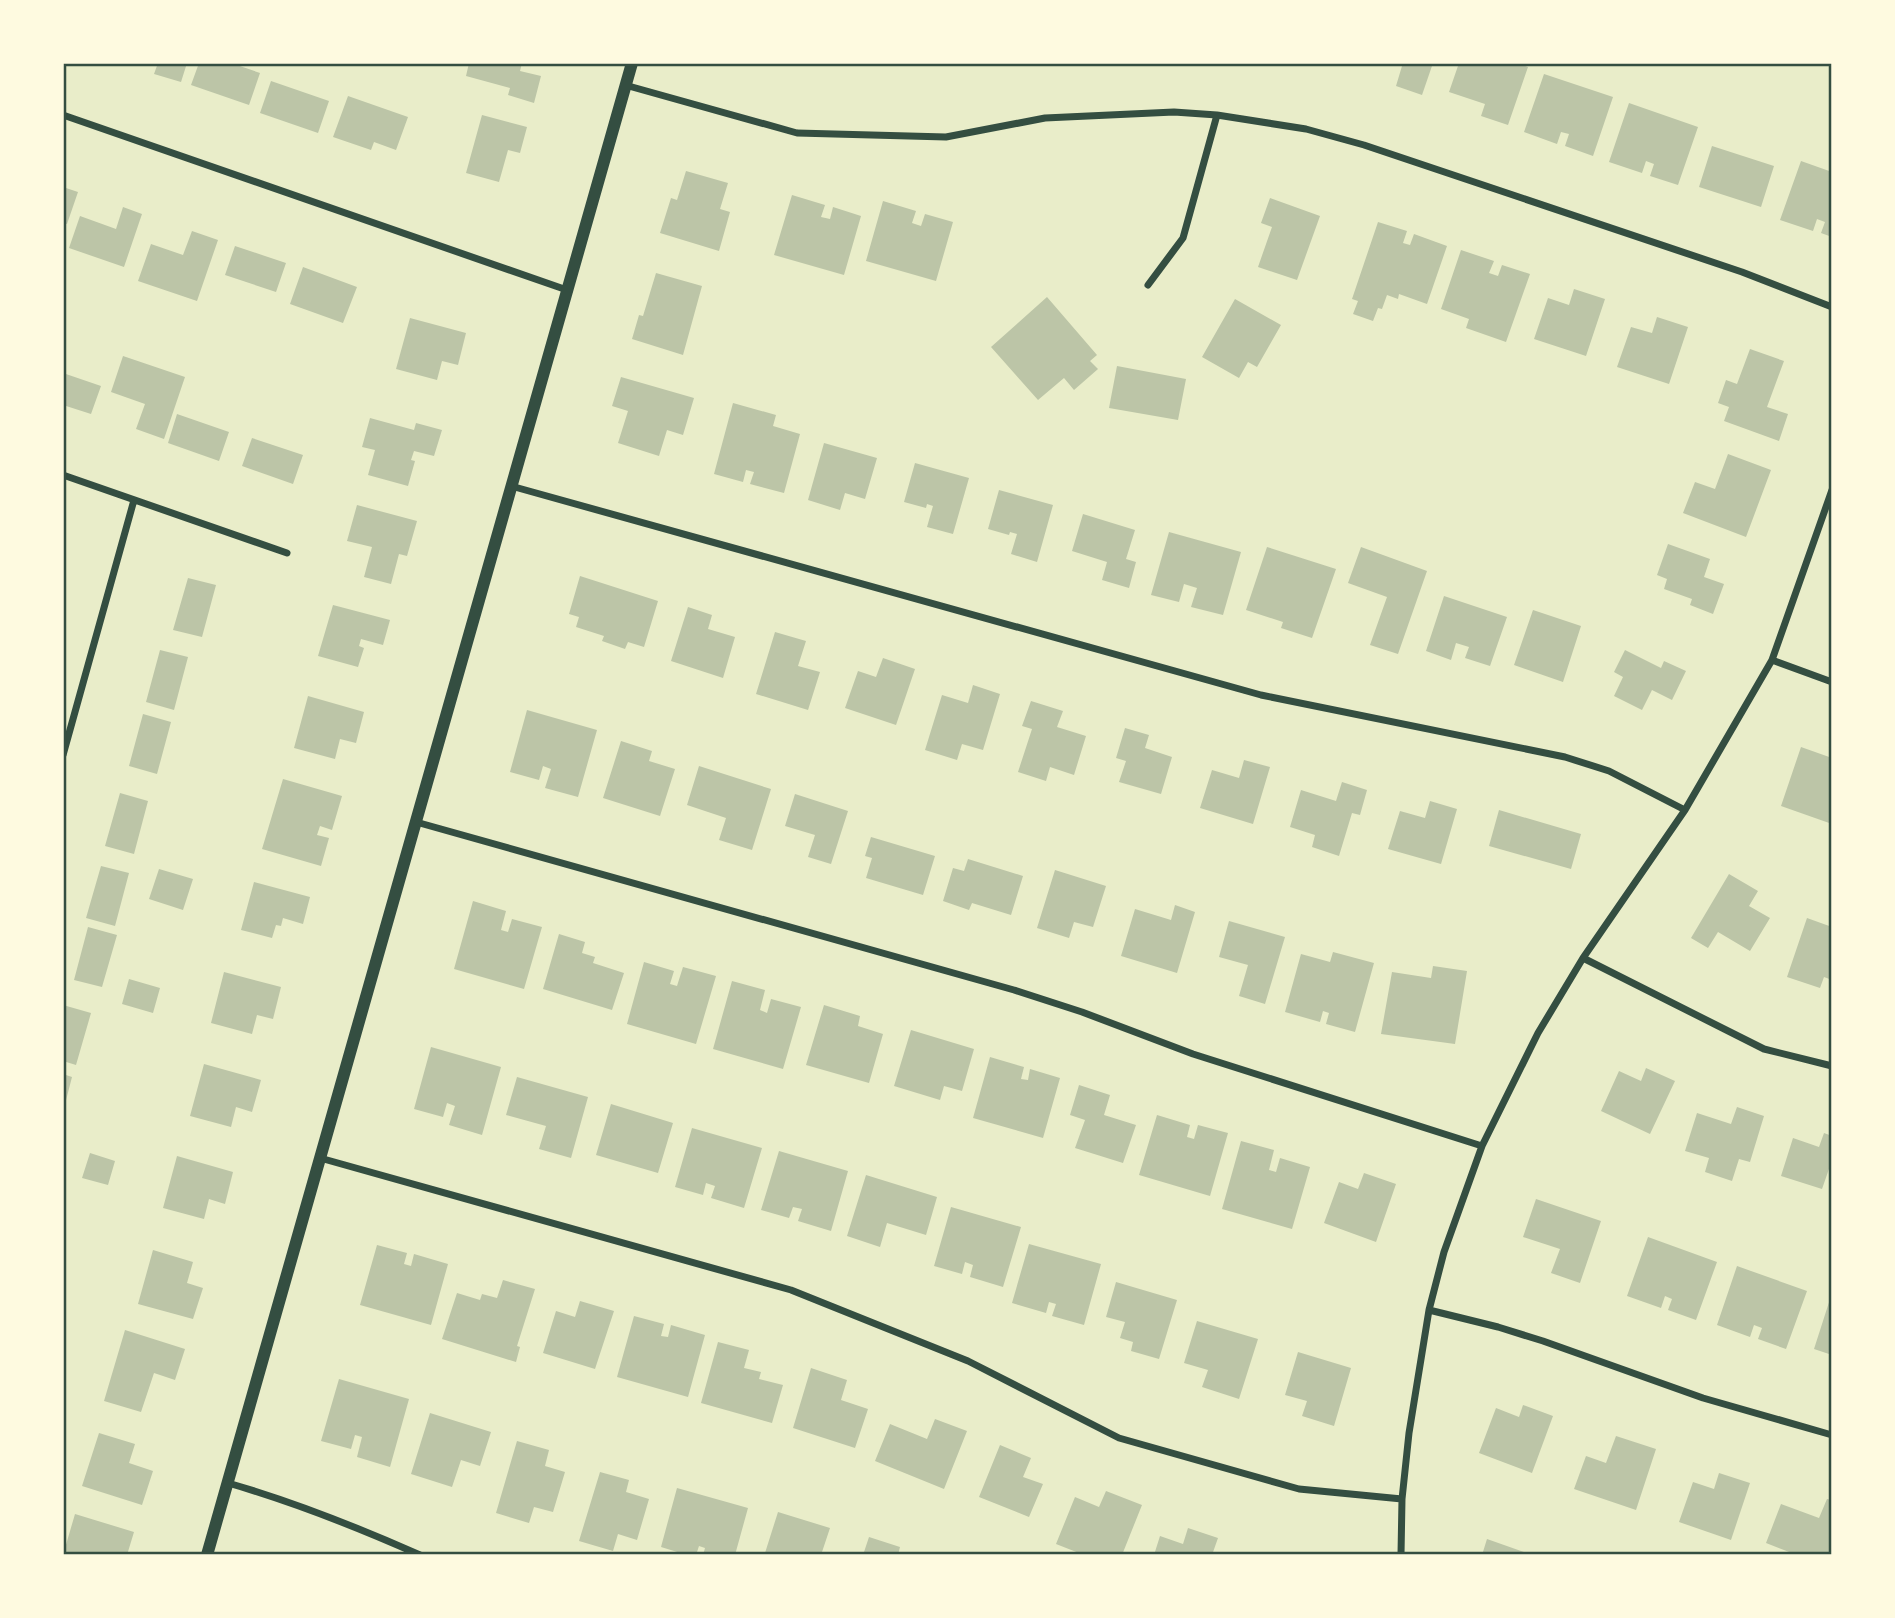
<svg xmlns="http://www.w3.org/2000/svg" width="1895" height="1618" font-family="'Fira Sans Condensed',sans-serif">
<style>
.building{fill:#bcc5a7}
.lines{fill:none;stroke-linecap:round;stroke-linejoin:round}
.minor{stroke:#344e41;stroke-width:7}
.tertiary{stroke:#344e41;stroke-width:12}
.neatline{fill:none;stroke:#344e41;stroke-width:2.5}
</style>
<rect width="100%" height="100%" fill="#e9edc9"/>
<path class="building" d="M158,63h29l-6,19 -27,-8z
M199,63h32l29,10 -11,32 -58,-20z
M469,63h53l-2,8 21,5 -7,27 -26,-8 2,-7 -44,-12z
M1395,63h38l-11,32 -26,-9 6,-20z
M1459,63h58l11,4 -20,58 -27,-9 4,-12 -36,-12z
M1544,74l69,23 -20,59 -28,-10 4,-12 -8,-2 -4,12 -33,-12z
M271,81l58,20 -11,32 -58,-20z
M348,96l60,21 -12,33 -22,-8 -3,8 -38,-13z
M1629,103l69,24 -20,58 -28,-9 4,-12 -8,-3 -4,12 -33,-11z
M482,115l45,12 -7,26 -12,-3 -9,32 -33,-9z
M1712,146l62,20 -13,41 -62,-20z
M1801,161l31,11v65l-11,-4 4,-11 -8,-3 -4,12 -33,-11z
M686,171l42,12 -8,26 10,3 -11,39 -59,-18 11,-35 6,2z
M63,187l15,5 -11,32 -4,-1z
M792,195l33,10 -4,12 9,2 3,-12 28,9 -17,59 -70,-20z
M1270,198l50,18 -23,64 -39,-13 14,-40 -11,-4z
M883,201l33,10 -4,12 9,3 4,-12 28,8 -17,59 -70,-20z
M123,207l19,7 -18,53 -55,-19 11,-32 36,13z
M1378,222l29,9 -4,12 7,2 4,-11 33,12 -20,58 -28,-10 -1,5 -11,-4 -5,14 -4,-1 -5,13 -20,-7 5,-13 -6,-2z
M192,231l26,9 -21,61 -59,-20 13,-37 32,11z
M235,246l51,17 -10,29 -51,-17z
M1461,250l33,11 -5,12 9,3 4,-11 28,9 -24,68 -40,-14 3,-9 -28,-10z
M303,267l54,20 -14,36 -53,-19z
M656,273l46,13 -19,69 -51,-16 7,-24 4,1z
M1574,289l31,10 -19,57 -52,-17 14,-41 21,7z
M1047,297l50,58 -7,6 8,8 -24,21 -10,-12 -26,22 -47,-53z
M1235,299l46,26 -24,42 -9,-5 -9,16 -37,-21z
M1657,317l31,10 -19,57 -52,-17 14,-40 21,6z
M410,318l56,15 -8,32 -16,-4 -5,19 -41,-11z
M1750,349l34,12 -17,46 21,7 -9,27 -55,-20 5,-14 -11,-4 8,-23 11,4z
M123,356l62,21 -21,62 -28,-10 9,-25 -34,-12z
M1117,366l69,13 -8,41 -69,-12z
M63,373l38,13 -10,28 -28,-9z
M621,377l73,21 -11,37 -16,-5 -8,26 -41,-13 10,-32 -16,-5z
M733,403l43,12 -3,11 27,8 -16,59 -34,-9 4,-12 -8,-2 -3,12 -29,-8z
M177,414l52,18 -10,29 -51,-18z
M370,418l44,12 2,-7 26,7 -8,26 -20,-5 -3,9 4,1 -7,25 -40,-11 7,-25 -13,-3z
M252,438l51,17 -10,29 -51,-18z
M824,443l53,15 -12,41 -20,-6 -5,17 -32,-10z
M1728,454l43,16 -25,67 -63,-24 12,-31 20,7z
M915,463l54,15 -16,56 -26,-7 6,-21 -6,-2 -1,4 -22,-6z
M999,490l54,15 -16,57 -26,-8 6,-20 -7,-2 -1,3 -21,-6z
M357,505l60,16 -10,35 -8,-2 -8,30 -27,-7 8,-30 -25,-6z
M1083,514l52,16 -9,29 10,3 -7,26 -27,-8 5,-18 -35,-11z
M1169,532l72,20 -18,63 -32,-8 6,-19 -13,-4 -5,18 -28,-7z
M1668,544l42,15 -6,18 20,7 -11,30 -23,-9 2,-6 -28,-10 3,-10 -10,-4z
M1267,547l69,22 -24,69 -31,-10 2,-6 -37,-12z
M1361,547l66,24 -29,83 -28,-9 17,-48 -39,-14z
M580,576l78,25 -14,46 -16,-5 -3,7 -23,-8 2,-5 -28,-9 3,-10 -10,-3z
M188,578l28,7 -14,52 -29,-7z
M1444,596l63,21 -17,49 -25,-8 4,-11 -13,-4 -5,17 -25,-9z
M333,605l57,15 -7,25 -22,-6 -2,7 5,2 -6,19 -40,-11z
M688,607l24,8 -4,14 27,8 -12,41 -52,-17z
M1533,610l48,16 -18,56 -49,-17z
M775,632l31,9 -8,25 22,6 -12,38 -52,-16z
M160,650l28,7 -14,53 -28,-8z
M1625,650l36,18 3,-7 22,10 -14,29 -20,-10 -10,20 -28,-14 9,-19 -9,-5z
M883,658l32,11 -19,56 -51,-17 13,-37 18,6z
M973,685l27,9 -17,56 -21,-6 -5,16 -32,-10 17,-55 26,8z
M308,696l56,16 -8,31 -16,-4 -5,20 -41,-11z
M1031,701l32,10 -6,16 29,9 -12,39 -24,-8 -4,14 -28,-9 14,-43 -10,-3z
M527,710l70,20 -19,67 -33,-9 6,-19 -8,-3 -4,14 -29,-8z
M143,714l28,8 -14,52 -28,-8z
M1125,728l24,7 -4,13 27,9 -11,37 -42,-12 7,-21 -10,-3z
M621,741l31,10 -3,10 26,8 -15,47 -57,-18z
M1801,747l31,11 -3,12 3,1v53l-51,-18z
M1244,760l26,7 -17,57 -53,-16 12,-38 27,8z
M699,766l72,23 -19,61 -33,-10 7,-22 -39,-13z
M283,779l59,17 -10,34 -12,-4 -3,9 12,3 -8,28 -59,-17z
M1342,782l25,8 -7,25 -8,-2 -13,43 -27,-9 3,-12 -25,-8 11,-37 35,11z
M120,793l28,8 -14,53 -29,-8z
M795,794l53,17 -17,53 -23,-7 7,-22 -30,-9z
M1430,801l27,8 -16,55 -53,-15 12,-38 25,7z
M1499,810l82,24 -10,35 -82,-23z
M871,837l64,19 -12,39 -57,-17 6,-20 -7,-2z
M968,859l55,17 -12,39 -39,-12 -3,7 -26,-9 10,-33 11,3z
M101,866l28,7 -14,53 -29,-8z
M159,869l34,10 -10,31 -34,-11z
M1055,870l51,16 -13,41 -19,-5 -5,16 -32,-10z
M1729,874l29,17 -9,15 21,12 -20,33 -32,-19 -10,16 -17,-10z
M254,882l56,15 -7,27 -20,-6 -2,8 -5,-1 -4,13 -31,-8z
M473,901l33,10 -5,19 7,2 4,-13 30,8 -18,62 -70,-20z
M1175,905l20,7 -18,61 -56,-17 14,-47 36,11z
M1807,918l25,9v53l-8,-3 -4,11 -33,-11z
M1229,921l56,16 -20,67 -26,-8 9,-31 -29,-8z
M88,927l29,8 -15,52 -28,-7z
M559,934l26,8 -3,11 13,4 -2,6 31,10 -12,37 -69,-21z
M1333,952l41,11 -19,69 -29,-8 3,-11 -6,-2 -3,11 -35,-10 16,-58 29,8z
M644,962l30,9 -4,13 7,2 6,-19 33,9 -20,68 -69,-20z
M1433,966l34,5 -12,73 -74,-10 11,-62 39,6z
M224,972l57,15 -8,32 -16,-4 -5,19 -41,-11z
M129,979l31,9 -7,25 -31,-9z
M732,981l33,9 -5,20 7,3 4,-14 30,8 -18,62 -70,-20z
M63,1005l28,8 -15,52 -13,-4z
M824,1005l36,11 -2,10 25,8 -14,49 -63,-18z
M911,1030l63,19 -12,42 -18,-5 -4,14 -46,-14z
M431,1047l70,20 -19,68 -33,-10 6,-19 -8,-3 -4,14 -29,-8z
M990,1057l34,10 -3,12 7,1 2,-11 30,9 -17,60 -70,-20z
M204,1064l57,16 -9,32 -16,-5 -5,20 -41,-11z
M1646,1068l29,13 -25,53 -49,-23 18,-40 22,10z
M63,1074l9,3 -8,31h-1z
M517,1077l71,20 -17,61 -32,-9 7,-23 -40,-11z
M1079,1085l31,10 -6,20 32,10 -13,38 -48,-15 10,-28 -15,-5z
M611,1104l62,19 -15,50 -62,-18z
M1737,1107l27,9 -14,46 -11,-3 -7,22 -27,-9 4,-14 -24,-7 12,-38 34,11z
M1157,1115l33,10 -3,12 7,2 4,-14 30,8 -18,63 -71,-21z
M692,1128l70,20 -18,60 -33,-10 4,-12 -9,-3 -3,12 -28,-8z
M1824,1133l8,3v30h-2l-8,23 -41,-13 12,-38 26,9z
M1241,1141l33,9 -5,20 7,2 4,-14 30,9 -18,62 -70,-20z
M779,1151l69,20 -17,60 -33,-10 4,-12 -9,-2 -4,11 -28,-8z
M90,1153l25,8 -7,24 -26,-7z
M177,1156l56,16 -8,32 -16,-5 -5,20 -41,-11z
M1364,1173l32,11 -20,58 -52,-19 15,-41 19,7z
M866,1175l71,22 -11,38 -39,-12 -7,24 -33,-11z
M1536,1199l65,22 -21,62 -29,-10 9,-24 -37,-12z
M951,1207l70,20 -18,60 -33,-10 3,-12 -8,-3 -3,12 -28,-8z
M1648,1237l69,25 -21,58 -28,-10 4,-11 -7,-3 -4,12 -34,-12z
M1029,1244l72,20 -17,61 -32,-9 4,-12 -7,-2 -3,11 -34,-10z
M377,1245l30,8 -3,11 7,2 3,-12 34,10 -17,61 -71,-20z
M153,1250l40,12 -6,21 16,5 -10,31 -55,-15z
M1737,1266l70,25 -21,58 -28,-10 4,-11 -8,-3 -4,12 -33,-12z
M503,1280l32,9 -18,57 3,1 -4,15 -74,-23 15,-46 23,7 2,-6 15,4z
M1116,1282l61,18 -18,59 -28,-8 2,-9 -13,-4 5,-16 -19,-5z
M1831,1296h1v59l-18,-6z
M580,1301l34,10 -19,58 -52,-16 13,-42 19,6z
M634,1316l30,8 -3,12 7,1 3,-12 34,10 -17,62 -71,-20z
M1197,1321l61,18 -19,60 -37,-12 6,-17 -24,-7z
M125,1330l60,19 -10,31 -21,-7 -13,39 -37,-11z
M718,1342l31,8 -5,18 17,4 -2,7 24,6 -11,38 -71,-20z
M1298,1352l53,16 -17,58 -32,-10 5,-15 -22,-6z
M811,1368l36,12 -6,20 27,9 -13,39 -62,-20z
M339,1379l70,20 -19,68 -33,-10 5,-20 -7,-2 -4,14 -30,-8z
M1523,1405l30,11 -21,57 -53,-20 17,-45 23,9z
M430,1413l61,19 -11,34 -19,-6 -9,27 -41,-13z
M935,1419l32,12 -23,58 -69,-28 15,-37 37,15z
M99,1433l36,11 -6,19 24,8 -11,34 -60,-19z
M1616,1436l40,13 -20,61 -62,-21 12,-33 20,7z
M517,1441l32,9 -4,16 20,6 -12,40 -19,-5 -5,16 -33,-10z
M1000,1445l31,13 -8,19 20,7 -14,33 -50,-20z
M600,1472l29,8 -3,12 23,7 -12,41 -19,-6 -5,17 -34,-10z
M1719,1473l31,10 -19,57 -52,-18 14,-40 21,7z
M677,1488l71,20 -13,47h-32l2,-7 -6,-2 -3,9h-9l-26,-8z
M1106,1491l36,14 -20,50h-38l-28,-11 19,-47 24,10z
M1827,1499l5,1v55h-35l-31,-12 15,-39 38,14z
M778,1512l52,16 -9,27h-50l-6,-2z
M75,1514l59,18 -7,23h-64z
M1188,1528l30,10 -6,17h-58l6,-19 23,8z
M869,1537l31,10 -2,8h-35z
M1487,1539l45,16h-50z"/>
<g class="lines">
<path class="minor" d="M625,85l172,48 149,4 99,-19 129,-6 43,3 89,14 58,16 378,127 90,35
M63,115l504,175
M1148,285l35,-47 34,-123
M63,475l224,78
M511,486l750,209 304,62 44,14 76,39
M1772,660l60,22
M63,755l71,-255
M416,822l598,168 68,22 111,42 289,92
M1583,958l181,91 68,17
M320,1158l471,132 177,71 151,77 180,51 103,10
M1429,1310l69,17 45,14 160,57 129,37
M228,1483c66,19 129,44 192,72
M1401,1555l1,-56 7,-66 20,-123 15,-58 38,-106 56,-113 45,-75 102,-148 87,-150 60,-170"/>
<path class="tertiary" d="M207,1555l425,-1492"/>
</g>
<rect width="1895" height="1618" fill="none" stroke="#fefae0" stroke-width="130"/>
<rect x="65" y="65" width="1765" height="1488" class="neatline"/>
</svg>
